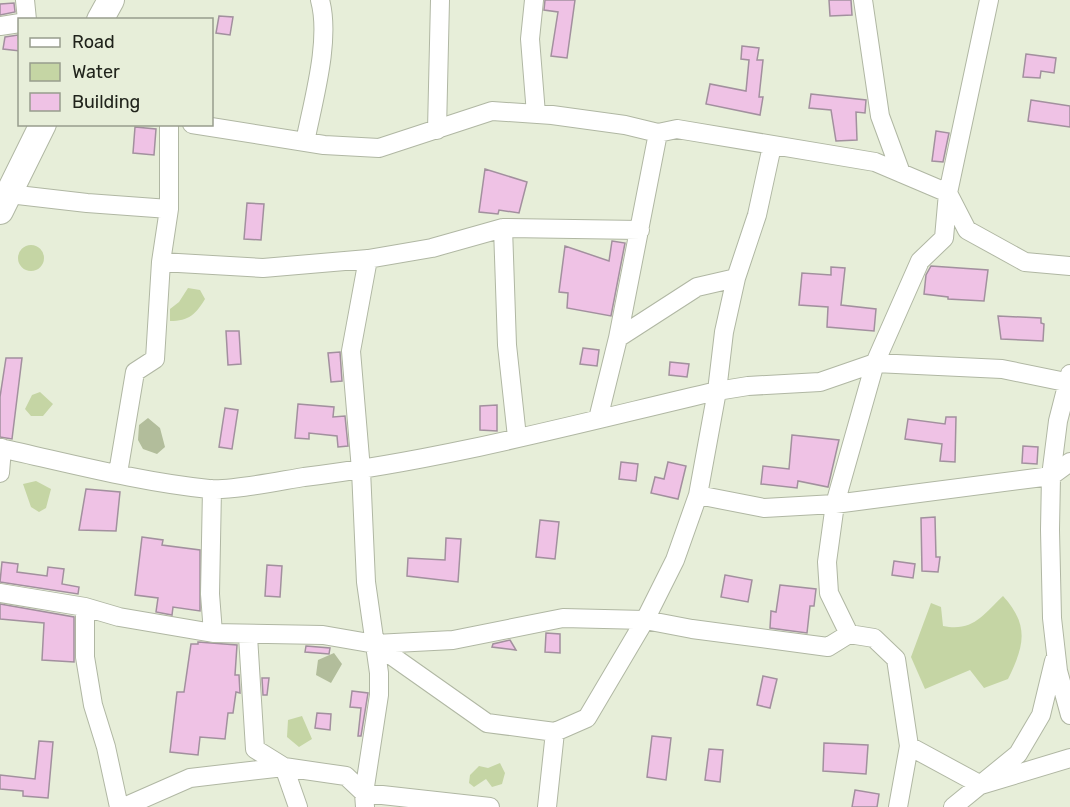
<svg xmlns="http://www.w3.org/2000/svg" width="1070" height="807" font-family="Rubik,sans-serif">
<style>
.green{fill:#b2bd9b}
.water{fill:#c5d5a4}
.building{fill:#efc2e5;stroke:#a2909e;stroke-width:1.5}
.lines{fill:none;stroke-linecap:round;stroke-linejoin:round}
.street-casing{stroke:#b0b7a3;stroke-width:20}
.secondary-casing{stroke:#b0b7a3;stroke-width:28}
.street{stroke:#fff;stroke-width:18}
.secondary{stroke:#fff;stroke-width:26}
</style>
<rect width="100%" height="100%" fill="#e7eed9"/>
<path class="green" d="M148,418l12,10 5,19 -8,7 -14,-5 -5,-9 1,-15z
M334,653l8,11 -11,19 -15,-8 2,-15z"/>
<path class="water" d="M18 258a13 13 0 1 1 26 0a13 13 0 1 1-26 0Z
M188,288l12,2 5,9c-9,15 -16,22 -35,22v-12l9,-7z
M40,392l13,12 -10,12h-12l-6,-7 7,-14z
M36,481l15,8 -5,19 -7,4 -8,-5 -8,-23z
M1003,596c27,30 21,50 5,83l-24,9 -14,-18 -45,19 -14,-32 20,-54 10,4 2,19c30,6 40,-11 60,-30z
M302,716l10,23 -13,8 -12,-10 1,-17z
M500,763l5,10 -3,11 -10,3 -6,-8 -12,8 -5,-4 1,-8 9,-9 9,2z"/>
<path class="building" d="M545,0h30l-8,58 -16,-2 7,-44 -14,-2z
M829,0h22l1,15 -22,1z
M14,3l1,9 -15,3v-11z
M219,16l14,1 -3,18 -14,-2z
M18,35l2,16 -17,-2 2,-12z
M742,46l17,2 -2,12h6l-4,37h4l-3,18 -54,-11 4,-20 36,7 3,-31 -8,-1z
M1026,54l30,4 -2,15 -13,-2 -1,7 -17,-1z
M811,94l55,6 -1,13 -9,-1 1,28 -21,1 -5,-31 -22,-2z
M1031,100l39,6v21l-42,-6z
M135,127l21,2 -2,26 -21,-2z
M936,131l13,2 -6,29 -11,-1z
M485,169l42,13 -8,31 -20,-3 -1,4 -19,-2z
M247,203l17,1 -3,36 -17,-1z
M612,241l13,2 -14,73 -44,-8 1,-15 -9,-1 6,-46 44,15z
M931,266l57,4 -4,31 -36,-2v-2l-24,-3 2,-19z
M831,267l14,1 -4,37 35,4 -2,22 -47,-4 1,-20 -29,-2 3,-32 29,2z
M998,316l43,2v5l3,1 -1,17 -42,-2z
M226,331h13l2,33 -13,1z
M583,348l16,2 -2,16 -17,-2z
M340,352l2,29 -11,1 -3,-29z
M6,358h16l-10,81 -12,-2v-40z
M670,362l19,2 -2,13 -18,-2z
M298,404l36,3 -1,10 12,-1 3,30 -10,1 -1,-11 -28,-3v6l-14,-1z
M497,405v26l-17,-1v-24z
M225,408l13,2 -6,39 -13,-2z
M946,417h10l-1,45 -15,-1 2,-17 -37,-5 3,-20 37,5z
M792,435l47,5 -11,47 -30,-6 -1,7 -36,-4 2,-18 26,3z
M1023,446l15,1 -1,17 -15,-1z
M621,462l17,2 -2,17 -17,-2z
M668,462l18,4 -8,33 -27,-6 4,-16 9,2z
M86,489l34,3 -4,39 -37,-1z
M935,517l1,40h4l-2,15 -16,-1 -1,-53z
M540,520l19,2 -4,37 -19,-2z
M142,537l21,3 -1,5 38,5v61l-27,-4 -1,8 -16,-3 2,-14 -23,-3z
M446,538l15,1 -3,43 -51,-6 1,-18 37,2z
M894,561l21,3 -2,14 -21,-3z
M2,562l16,2 -1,8 30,4 1,-9 16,2 -2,15 17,3 -1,7 -78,-12z
M267,565l15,1 -2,31 -15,-1z
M725,575l27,5 -4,22 -27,-5z
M780,585l36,4 -2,17h-4l-3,27 -37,-5 1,-17 5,1z
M0,604l74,13v45l-32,-2 2,-37 -44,-4z
M546,633l14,1v19l-15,-1z
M510,640l6,10 -24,-3 1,-3z
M198,642l39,3 -2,30h4l1,18 -4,-1 -3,21h-5l-3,26 -25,-2 -2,18 -28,-3 7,-60h7l7,-48h7z
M306,646l24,2 -1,6 -24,-2z
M763,676l14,3 -7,29 -13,-3z
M262,678h7l-2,17h-4z
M352,691l16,2 -7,43h-3l3,-28 -11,-1z
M317,713l14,1 -1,16 -15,-2z
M652,736l19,2 -5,42 -19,-3z
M39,741l14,1 -5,56 -25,-2v-5l-23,-2v-14l35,4z
M824,743l44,2 -2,29 -43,-3z
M709,749l14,1 -3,32 -15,-2z
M855,790l24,4 -2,13h-25z"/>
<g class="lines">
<defs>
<path id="street" d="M25,0l2,20
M534,0l-4,39 6,75
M863,0l17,116 21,57
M0,26l20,-3
M192,124l132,21 55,3 113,-37 60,4 73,10 33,8 19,-4 198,33 73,31 19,37 58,32 45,4
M437,130l3,-130
M305,142c8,-41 26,-102 15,-142
M9,194l78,9 82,6
M503,228l4,117 10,92
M161,262l102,6 105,-9 64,-11 71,-20 137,2
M618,338l79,-51 39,-9 21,-63 15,-69
M1070,374l-12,47 -7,55 -1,54 2,88 6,53 12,44
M598,419l20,-81 40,-205
M0,448c69,15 139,34 209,41 23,2 70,-8 95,-12 140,-17 276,-54 413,-86l31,-5 72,-4 55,-19 127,6 68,14
M0,473l2,-25
M118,473l17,-101 20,-13 6,-97 8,-53v-85
M212,489l-2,105 3,39
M698,495l66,13 71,-4 216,-28 19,-14
M0,593l85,14 34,10 94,16 110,2 52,9 78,-4 110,-22 82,2 47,9 136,18 21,-13
M85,607v50l8,48 13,42 13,60
M248,636l7,113 29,18 14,40
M375,644l112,79 68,9 -8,75
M555,732l32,-14 58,-98 30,-60 23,-65 19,-104 7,-59 12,-54
M909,746l72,39 89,-27
M124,807l66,-29 94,-11 62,9 18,17 126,14
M365,807l-1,-14 15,-98v-22l-13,-91 -5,-112 -10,-119 17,-92
M898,807l11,-61 -13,-87 -22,-21 -25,-4 -20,-41 -2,-31 8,-58 40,-141 45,-102 24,-23 4,-45 41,-193
M953,807l65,-53 23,-39 13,-54"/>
<path id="secondary" d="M100,20l11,-20
M0,211l43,-87"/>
</defs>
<use href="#street" class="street-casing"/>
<use href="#secondary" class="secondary-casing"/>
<use href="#street" class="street"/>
<use href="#secondary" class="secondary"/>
</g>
<rect x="18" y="18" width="195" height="108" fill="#e7eed9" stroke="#989d8d" stroke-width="1.5"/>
<rect x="30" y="38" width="30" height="9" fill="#ffffff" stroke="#989d8d" stroke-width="1.5"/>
<text x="72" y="48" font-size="18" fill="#21241c">Road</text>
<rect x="30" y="63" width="30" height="18" fill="#c5d5a4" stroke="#989d8d" stroke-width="1.5"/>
<text x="72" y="78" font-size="18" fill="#21241c">Water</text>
<rect x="30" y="93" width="30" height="18" fill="#efc2e5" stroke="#989d8d" stroke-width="1.5"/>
<text x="72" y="108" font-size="18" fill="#21241c">Building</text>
</svg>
